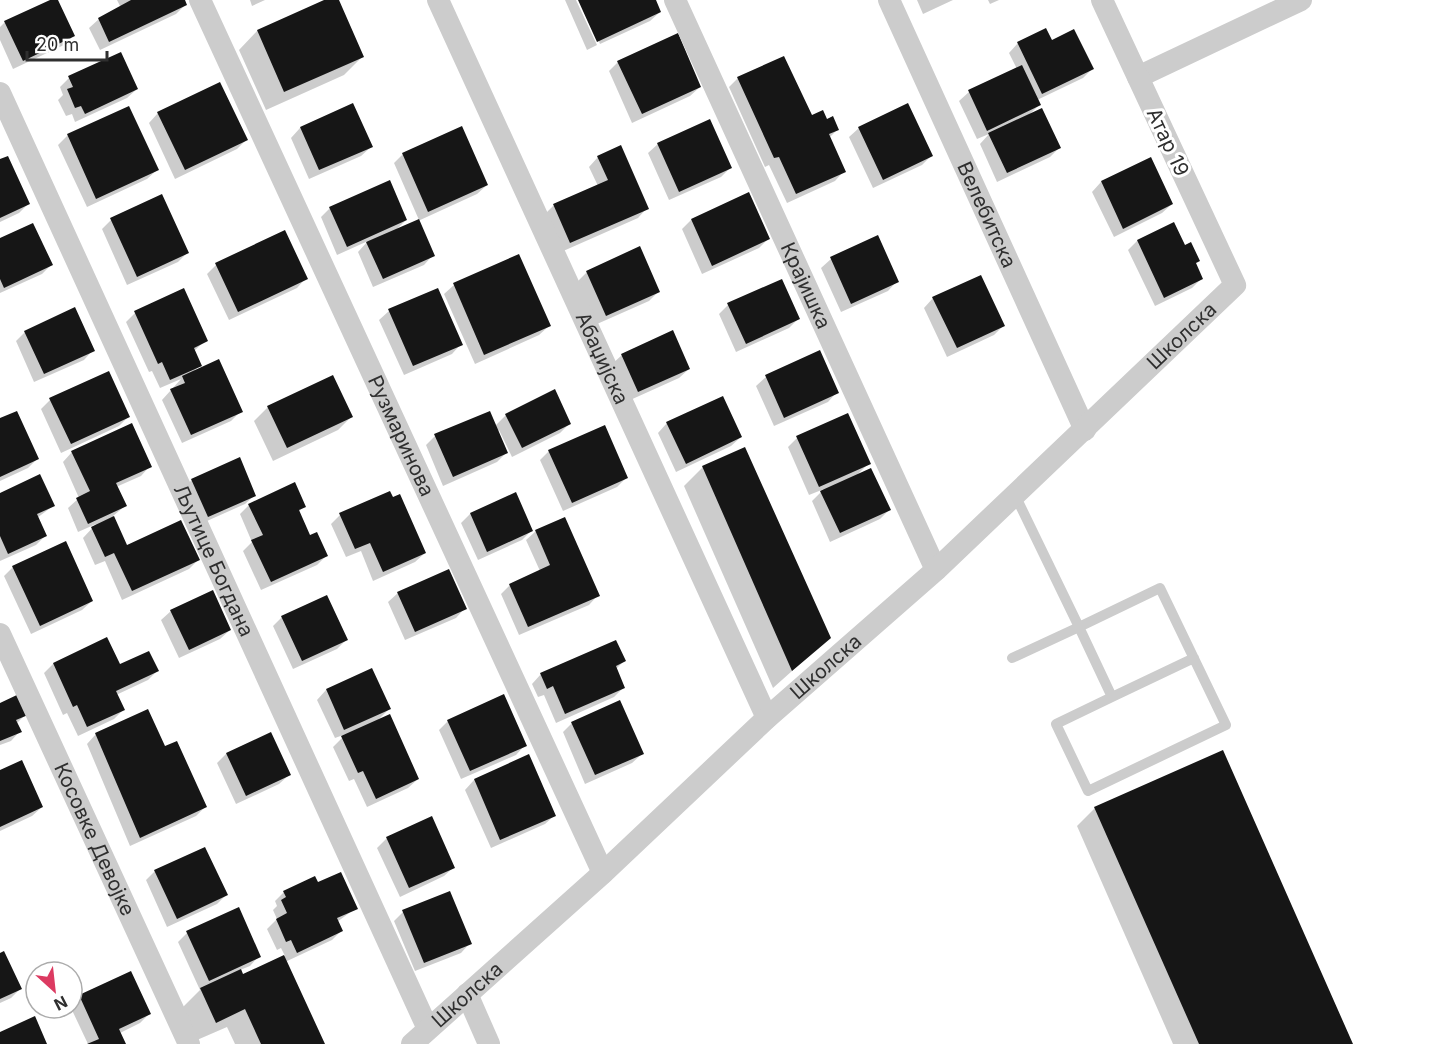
<svg xmlns="http://www.w3.org/2000/svg" width="1442" height="1044" font-family="Inter,sans-serif">
<style>
.shadow{fill:#0003}
.building{fill:#161616}
.lines{fill:none;stroke-linecap:round;stroke-linejoin:round}
.service{stroke:#ccc;stroke-width:10}
.minor{stroke:#ccc;stroke-width:22}
.labels{text-anchor:middle;stroke-width:6;stroke-linejoin:round;paint-order:stroke}
.street-label{font-size:20px;fill:#2f2f2f;stroke:#fff}
</style>
<rect width="100%" height="100%" fill="#fff"/>
<path class="shadow" d="M54,0h3l16,36 -9,9 -51,24 -13,-29v-13l5,-5z
M117,0h67l2,4 -10,10 -76,36 -11,-22 10,-9 22,-11z
M250,0h15l-13,6z
M328,0h10l24,57 -18,18 -78,35 -27,-60 18,-19z
M565,0h11l21,45 -10,5z
M580,0h74l6,12 -10,9 -50,23z
M917,0h36l-30,14z
M988,0h11l-9,4z
M1051,42l41,27 -9,9 -46,22 2,5 -10,10 30,33 -9,9 -53,25 -17,-38 9,-10 -12,5 -18,-38 10,-9 48,-23 -8,-16 9,-10z
M618,62l82,25 -10,9 -58,27 -23,-52z
M69,78l68,11 -10,9 -52,24 -3,-8 -6,2 -8,-16 5,-5 -3,-8z
M738,78l73,39 15,4 11,9 -8,8 15,33 -9,10 -48,22 -18,-38 -4,2 -36,-80z
M353,105l18,42 -10,9 -52,23 -18,-41 9,-10z
M128,108l29,62 -10,9 -60,28 -29,-62 10,-10z
M158,113l88,27 -9,9 -62,30 -26,-56z
M859,128l72,28 -9,9 -49,23 -24,-51z
M658,144l72,24 -9,9 -52,23 -21,-47z
M403,154l84,31 -10,9 -59,27 15,34 -9,10 -51,22 -15,-35 10,-11 -31,14 -16,-38 9,-9 76,12 -10,10 23,-10 -25,-57z
M598,157l49,51 -9,10 -77,34 -17,-37 9,-9 45,-20 -9,-19z
M1150,159l22,45 -10,9 -48,24 -22,-45 9,-10z
M0,161l28,43 -9,9 -19,9z
M111,220l76,33 -9,9 -51,23 -25,-56z
M691,220l77,19 -9,9 -57,26 -20,-45z
M1174,224l27,55 -9,9 -37,18 -27,-56 9,-9z
M877,237l20,44 -9,10 -47,21 -20,-44 10,-9z
M0,239l51,26 -9,9 -42,19z
M518,256l31,70 -10,9 -64,29 -31,-70 10,-9z
M216,265l90,13 -9,10 -68,32 -22,-46z
M587,272l72,19 -10,10 -52,23 -19,-43z
M437,290l24,54 -9,10 -48,21 -25,-55 10,-9z
M933,298l70,28 -9,9 -47,22 -23,-49z
M728,305l70,14 -9,9 -53,24 -17,-38z
M135,313l71,27 -12,11 6,14 -7,7 48,39 -10,10 -49,22 -20,-43 19,-21 -21,9 -8,-17 -3,1 -23,-50z
M25,332l68,18 -9,10 -50,22 -18,-41z
M819,352l18,40 -9,10 -54,24 -18,-40 10,-9z
M622,355l67,14 -10,9 -51,23 -16,-37z
M50,400l78,17 -9,9 -58,27 -20,-44z
M268,407l84,9 -14,14 -65,31 -19,-40z
M506,415l64,8 -10,10 -48,24 -13,-27 -2,2 9,21 -9,9 -54,24 -17,-41 9,-9 60,-10z
M0,420l37,39 -9,9 -28,13z
M667,423l74,14 -10,9 -55,26 -18,-39z
M797,438l72,25 -13,13 33,34 -9,9 -50,23 -18,-41 12,-12 -15,6 -21,-48z
M549,451l77,27 -9,9 -54,24 -23,-51z
M72,452l78,14 -9,10 -25,11 9,19 -12,10 14,31 71,13 -9,9 -67,31 -17,-39 -10,4 -12,-27 13,-14 -18,8 -10,-24 11,-10 -16,-36z
M703,467l126,171 -56,50 -89,-202z
M192,480l63,15 -10,9 -47,21 -16,-36z
M0,494l53,12 -16,12 8,18 -9,9 -36,16z
M515,494l16,37 -9,9 -44,20 -17,-37 9,-9z
M392,499l33,54 -10,9 -42,19 -12,-30 -15,6 -15,-33 9,-9z
M249,505l55,2 -6,5 12,25 16,19 -9,9 -56,25 -18,-39 9,-9 -12,-28z
M536,531l62,64 -9,10 -70,30 -18,-41 9,-9 30,-14 -14,-31z
M13,567l79,34 -10,9 -51,24 -27,-58z
M398,593l67,15 -9,10 -51,22 -17,-38z
M171,611l59,19 -10,9 -41,19 -18,-38z
M282,617l64,23 -9,9 -44,20 -20,-43z
M107,639l12,27 38,5 -9,9 -32,15 7,15 -9,9 -36,17 -11,-23 -4,2 -19,-42 9,-9z
M624,661l-8,8 8,18 -10,10 -58,26 -12,-28 -6,2 -6,-13 9,-10z
M371,670l18,39 -13,13 42,57 -10,9 -41,19 -13,-28 -5,2 -16,-34 13,-13 -11,4 -18,-38 9,-10z
M0,705l26,9 -10,10 4,7 -9,10 -11,4z
M448,721l77,24 -9,10 -55,24 -22,-49z
M572,723l70,31 -10,9 -47,21 -22,-52z
M96,734l68,14 41,59 -9,9 -66,30 -43,-102z
M270,734l19,41 -10,9 -43,20 -19,-41 9,-9z
M529,756l26,59 -10,9 -54,24 -26,-58 9,-10z
M0,772l42,35 -10,9 -32,15z
M1095,808l256,236h-178l-96,-218z
M431,818l23,49 -10,9 -44,21 -23,-49 10,-10z
M155,871l71,24 -9,9 -50,23 -21,-47z
M317,884l39,24 -19,14 4,9 -9,9 -47,22 38,82h-88l-8,-17 -30,13 -15,-32 18,-18 -22,-48 9,-9 72,23 -9,10 -10,4 2,6 43,-20 -4,-8 -4,2 -10,-21 10,-10 -4,-9 4,-4 -2,-5 9,-9z
M403,912l67,31 -9,10 -46,18 -21,-50z
M0,954l20,35 -9,9 -11,5z
M131,973l18,41 -9,9 -20,10 5,11h-37l-17,-36 1,-4 7,-8z"/>
<path class="building" d="M50,0h8l17,36 -52,25 -19,-40z
M131,0h54l2,5 -78,37 -11,-24z
M324,0h15l25,57 -80,35 -27,-62z
M578,0h78l5,12 -64,30z
M1046,28l6,12 22,-11 20,40 -52,25 -25,-52z
M678,33l23,54 -59,27 -25,-53z
M121,52l17,37 -53,25 -4,-8 -6,2 -8,-19 6,-2 -5,-11z
M784,56l28,59 11,-5 4,9 6,-3 6,14 -10,4 17,38 -50,22 -17,-37 -5,1 -37,-81z
M1022,65l19,40 -54,26 -19,-41z
M220,82l28,58 -63,30 -28,-58z
M353,103l20,44 -54,23 -19,-43z
M908,103l25,53 -50,24 -25,-53z
M129,106l30,64 -63,29 -29,-65z
M1042,108l19,40 -54,25 -19,-40z
M710,119l22,49 -53,24 -22,-49z
M462,126l26,59 -60,27 -26,-59z
M621,145l28,64 -79,34 -17,-39 55,-24 -11,-24z
M8,156l22,48 -30,14v-59z
M1151,157l22,47 -50,25 -22,-48z
M390,180l17,40 -60,27 -18,-40z
M749,192l21,47 -58,27 -21,-47z
M162,194l27,59 -52,24 -27,-59z
M419,219l16,37 -52,23 -17,-37z
M1174,222l11,23 6,-3 9,19 -4,2 7,16 -39,19 -27,-58z
M33,223l20,42 -49,23 -4,-9v-41z
M285,230l23,49 -70,33 -23,-49z
M878,235l21,47 -48,22 -21,-47z
M640,246l20,46 -54,24 -20,-45z
M519,254l32,72 -67,29 -31,-72z
M981,275l24,51 -48,22 -25,-51z
M782,279l18,40 -54,25 -19,-41z
M184,288l24,53 -14,7 8,18 -32,14 -8,-18 -4,2 -24,-53z
M438,288l25,57 -50,21 -25,-57z
M75,307l20,44 -51,23 -20,-43z
M673,330l17,39 -52,23 -17,-38z
M820,350l19,43 -55,25 -19,-43z
M219,359l24,53 -52,23 -21,-46 15,-6 -3,-7z
M109,371l21,46 -59,27 -22,-46z
M333,375l20,42 -66,31 -20,-42z
M555,389l16,35 -49,24 -17,-34z
M723,396l19,41 -56,27 -20,-42z
M17,411l22,48 -39,18v-59z
M490,411l18,42 -55,24 -19,-43z
M848,413l23,51 -52,23 -23,-51z
M132,423l20,44 -36,16 11,23 -39,18 -12,-26 14,-7 -19,-40z
M605,425l23,53 -56,25 -24,-53z
M745,447l86,191 -39,33 -90,-205z
M240,457l16,39 -48,21 -17,-38z
M871,468l20,42 -51,23 -20,-42z
M40,474l15,32 -18,8 10,22 -39,18 -8,-18v-43z
M295,482l11,25 -7,3 11,25 7,-3 11,24 -57,26 -20,-42 12,-5 -15,-31z
M390,491l3,6 7,-3 26,59 -43,19 -13,-29 -15,6 -16,-36z
M516,492l17,39 -46,21 -17,-39z
M114,516l13,29 54,-25 19,40 -68,31 -18,-38 -9,4 -14,-30z
M565,517l35,79 -72,31 -19,-43 41,-19 -15,-35z
M66,541l27,60 -53,25 -28,-60z
M449,569l18,40 -52,23 -18,-40z
M213,590l18,40 -42,20 -19,-40z
M327,595l21,45 -46,21 -21,-45z
M107,637l13,27 29,-13 10,20 -43,20 9,19 -38,17 -10,-22 -4,2 -20,-44z
M616,640l10,21 -10,5 9,22 -60,26 -12,-28 -6,3 -7,-16z
M372,668l19,41 -47,21 -18,-41z
M19,694l9,21 -12,5 6,12 -22,9v-38z
M504,694l23,52 -57,25 -23,-51z
M620,700l24,54 -49,21 -24,-53z
M148,709l17,37 12,-5 30,66 -67,31 -45,-105z
M390,714l29,65 -43,20 -13,-28 -5,2 -17,-37z
M271,732l20,43 -45,21 -20,-43z
M1223,750l130,294h-154l-105,-237z
M529,754l27,62 -56,24 -26,-61z
M22,760l21,47 -43,20v-57z
M432,816l23,52 -46,20 -23,-51z
M205,847l23,48 -51,24 -23,-49z
M341,872l17,37 -21,9 6,13 -46,22 -6,-13 -5,2 -10,-23 11,-6 -6,-13 5,-3 -3,-6 32,-15 3,6z
M450,891l22,53 -48,19 -22,-53z
M239,907l22,50 -52,24 -23,-50z
M4,951l18,38 -22,10v-46z
M284,955l41,89h-64l-16,-35 -29,14 -16,-35 41,-19 2,5z
M131,971l20,43 -32,15 7,15h-39l12,-5 -20,-44z
M35,1016l12,28h-47v-12z"/>
<g class="lines">
<path class="service" d="M1012,658l67,-31 33,70 -56,27 32,67 138,-66 -66,-137 -81,39 -64,-132
M1112,697l82,-39"/>
<g class="minor">
<path id="s1" d="M200,0l403,873"/>
<path id="s2" d="M438,0l329,718"/>
<path id="s3" d="M675,0l261,570"/>
<path id="s4" d="M889,0l196,430"/>
<path d="M1138,77l163,-77"/>
<path id="s5" d="M0,93l428,936"/>
<path id="s6" d="M0,634l189,410"/>
<path d="M467,994l22,50"/>
<path id="s7" d="M412,1044l191,-171 164,-155 169,-148 299,-285 -133,-285"/>
</g>
</g>
<g class="labels">
<g class="street-label">
<text transform="translate(1168 142) rotate(65)" y="7">Атар 19</text>
<text dy="7" stroke="none"><textPath href="#s4" startOffset="236">Велебитска</textPath></text>
<text dy="7" stroke="none"><textPath href="#s3" startOffset="314">Крајишка</textPath></text>
<text dy="7" stroke="none"><textPath href="#s7" startOffset="1046">Школска</textPath></text>
<text dy="7" stroke="none"><textPath href="#s2" startOffset="394">Абаџијска</textPath></text>
<text dy="7" stroke="none"><textPath href="#s1" startOffset="480">Рузмаринова</textPath></text>
<text dy="7" stroke="none"><textPath href="#s5" startOffset="514">Љутице Богдана</textPath></text>
<text dy="7" stroke="none"><textPath href="#s7" startOffset="560">Школска</textPath></text>
<text dy="7" stroke="none"><textPath href="#s6" startOffset="226">Косовке Девојке</textPath></text>
<text dy="7" stroke="none"><textPath href="#s7" startOffset="74">Школска</textPath></text>
</g>
</g>
<g transform="translate(54 990) rotate(153)"><circle r="28" fill="#ffffff" stroke="#acacac" stroke-width="1.5"/>
<path d="M0-4.5L10 22L0 15L-10 22Z" fill="#dc3a61"/>
<text y="-9" font-size="16" font-weight="bold" text-anchor="middle" fill="#2f2f2f">N</text>
</g>
<path d="M27 51v9h80v-9" fill="none" stroke="#2f2f2f" stroke-width="3"/>
<text x="36" y="51" font-size="18" fill="#2f2f2f" stroke="#ffffff" stroke-width="4.5" paint-order="stroke">20 m</text>
</svg>
